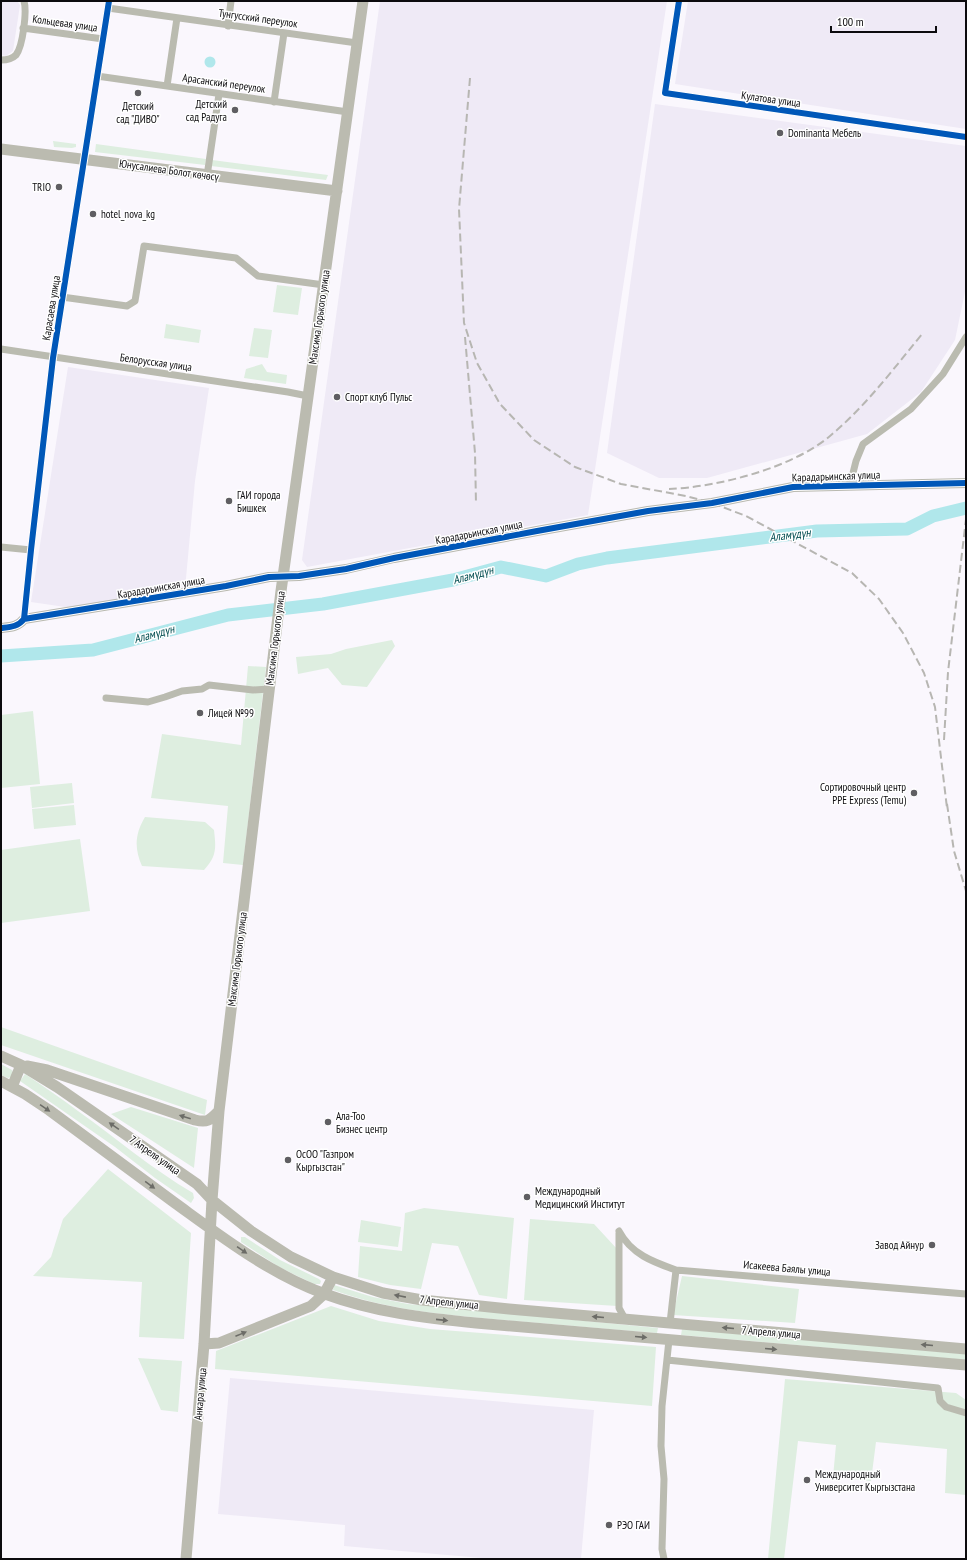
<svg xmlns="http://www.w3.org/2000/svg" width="967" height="1560" font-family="'PT Sans Narrow',sans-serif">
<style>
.built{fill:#efeaf6}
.green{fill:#deeee0}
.water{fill:#b0e7eb}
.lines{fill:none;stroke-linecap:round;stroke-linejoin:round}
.river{stroke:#b0e7eb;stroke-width:13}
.street{stroke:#babbb0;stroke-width:7}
.secondary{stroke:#b9b9af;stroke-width:10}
.primary{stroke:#bbbbb0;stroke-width:11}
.rail{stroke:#b7b6b2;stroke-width:2;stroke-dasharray:8 4;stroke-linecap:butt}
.cycleway-casing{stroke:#fff;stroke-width:8}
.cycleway{stroke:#0057b8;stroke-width:6}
.oneway{fill:#6c6c67}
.poi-dot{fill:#5f5e62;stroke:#fff;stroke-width:1.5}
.labels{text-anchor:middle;stroke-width:3;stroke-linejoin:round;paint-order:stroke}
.street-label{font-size:11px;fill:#0c0b0e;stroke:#fff}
.poi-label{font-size:11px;fill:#0c0b0e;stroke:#fff;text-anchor:start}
.water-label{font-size:12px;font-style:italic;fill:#004c4f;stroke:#fff}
</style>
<rect width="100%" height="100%" fill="#faf7fd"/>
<path class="built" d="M1,1h16l3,4 -7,46 -7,5 -5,-1z
M380,1h287l-79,514 -281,52 -5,-7z
M688,1h278v128l-291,-45z
M655,104l311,42v141l-11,53 -34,52 -54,42 -160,44h-48l-52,-25z
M68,367l141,21 -14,93 -10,108 -113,19 -41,-6z
M230,1378l364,32 -13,149h-88l-149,-13 1,-21 -127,-11z"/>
<path class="green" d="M53,141l23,3v3l-4,1 -18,-1z
M96,144l110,15 -1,6 -110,-13z
M212,160l116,15 -2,5 -115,-14z
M277,285l25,3 -4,27 -25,-3z
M166,324l35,6 -2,13 -35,-5z
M254,328l18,2 -4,28 -19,-2z
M262,364l5,8 20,3 -1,9 -42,-6 2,-9z
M392,640l3,6 -28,41 -25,-2 -14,-17 -30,6 -2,-17 35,-3 15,-5z
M248,666l18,1 -23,198 -20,-2 5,-57 -77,-8 11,-64 79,11z
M33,711l7,73 -39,4v-73z
M72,783l2,20 -42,5 -2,-21z
M74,805l2,20 -42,4 -2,-20z
M145,817l60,5 9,8c2,18 3,26 -10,40l-62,-4c-8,-18 -7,-32 3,-49z
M80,839l10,72 -89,12v-73z
M1,1027l206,73 -2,15 -204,-70z
M1,1064l11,6 1,3 -2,4 -3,1 -7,-3z
M25,1074c18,12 36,24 53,37 38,27 74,58 115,82l1,5 -3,5 -36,-25 -40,-31 -95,-66z
M131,1107l67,21 -4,40 -83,-54z
M108,1169l83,64 -7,106 -45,-2 3,-55 -109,-6 18,-19 12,-38z
M424,1208l90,10 -7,81 -28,-4 -21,-49 -26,-3 -11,46 -31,-4 -32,-8 2,-31 42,5 3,-38z
M530,1219l64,5 24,26 -1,56 -93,-6z
M361,1220l40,7 -3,20 -40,-5z
M241,1237h4l35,23 39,19 2,2 -1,3h-6l-35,-17 -38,-25z
M682,1276l117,13 -4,34 -122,-8z
M334,1285l39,12 35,7 250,24 -1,5c-51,-4 -103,-9 -154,-13 -58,-5 -115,-10 -170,-30z
M331,1306l48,15 51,8 226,18 -4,59 -437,-37 1,-18z
M682,1329l284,25v6l-285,-25z
M138,1358l44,3 -4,51 -17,-2z
M785,1379l171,14 10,7v95l-21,-2 2,-44 -71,-7 -5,39 -38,-4 3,-32 -38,-4 -14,118h-16z"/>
<path class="water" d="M204.5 62a5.5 5.5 0 1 1 11 0a5.5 5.5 0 1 1-11 0Z"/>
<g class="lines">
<path class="river" d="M1,656l92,-6 135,-35 95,-11 130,-24 48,-13 45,9 32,-12 29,-6 210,-27 90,-2 26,-13 33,-8"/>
<path class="street" d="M679,1l-14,92 301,44
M108,8l249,35
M228,26l3,-25
M23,28l80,11
M1,60c6,0 11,-1 15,-5 7,-9 11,-44 8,-54
M97,76l251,36
M167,86l10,-68
M274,102l10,-69
M207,176l12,-82
M62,297l65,9 8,-5 9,-55 92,12 22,18 66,9
M1,349l287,43 20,4
M850,485l6,-24 7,-17 48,-35 32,-35 23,-37
M1,547l30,3
M24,619l7,-69 22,-192 56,-357
M106,698l42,4 17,-5 17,-6 20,-2 7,-4 44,5 16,-1
M619,1231c12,23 34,31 57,39l290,24
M619,1233v75l6,11
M670,1323l6,-53
M667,1360l271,28 2,13 6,6 20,6
M664,1559l-2,-10 2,-70 -3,-33 1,-40 7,-66"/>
<path class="secondary" d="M1,628c9,-1 17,-1 23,-9l202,-33 43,-9 30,-1 47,-7 48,-11 143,-27 111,-20 64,-8 81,-16 173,-4"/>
<path class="primary" d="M1,149l336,42
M1,1056l20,9 36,22 140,97 15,16 39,31 40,26 42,20 50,16 39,7 87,9 457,40
M27,1066l20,4 148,50c13,3 15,0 24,-9
M1,1081l24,13 24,16c42,31 84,62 126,93 47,34 95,71 150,91 49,18 99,24 151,29l490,42
M12,1087l9,-22
M204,1344l15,-1 92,-37 13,-12 9,-17
M186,1559l18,-215 8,-144 7,-89 62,-520 82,-590"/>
<path class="rail" d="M470,78l-11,131 5,114 13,40 23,41 34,36 41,27 46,17 65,12 26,7 34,13 106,57 27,26 24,34 21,40 11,34 12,101
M465,337l10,116 1,51
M669,489c49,-2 123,-21 161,-53 36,-30 64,-68 93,-103
M944,740l4,-68 18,-153
M947,804l7,47 12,40"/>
<defs>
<path id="cycleway" d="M679,1l-14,92 301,44
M24,619l7,-69 22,-192 56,-357
M1,628c9,-1 17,-1 23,-9l202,-33 43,-9 30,-1 47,-7 48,-11 143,-27 111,-20 64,-8 81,-16 173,-4"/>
</defs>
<use href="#cycleway" class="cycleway-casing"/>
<use href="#cycleway" class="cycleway"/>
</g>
<defs><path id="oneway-solid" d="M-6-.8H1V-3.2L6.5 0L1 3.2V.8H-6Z"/></defs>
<g class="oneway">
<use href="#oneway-solid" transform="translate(45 1108) rotate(34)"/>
<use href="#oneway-solid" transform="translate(185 1117) rotate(-163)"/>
<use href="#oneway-solid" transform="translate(114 1126) rotate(-145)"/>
<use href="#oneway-solid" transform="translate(150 1185) rotate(36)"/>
<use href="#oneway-solid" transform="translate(242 1250) rotate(34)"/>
<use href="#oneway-solid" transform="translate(400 1296) rotate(-169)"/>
<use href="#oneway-solid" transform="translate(598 1317) rotate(-175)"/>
<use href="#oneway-solid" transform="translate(442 1320) rotate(6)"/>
<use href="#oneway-solid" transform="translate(728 1328) rotate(-175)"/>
<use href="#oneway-solid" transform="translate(241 1334) rotate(-22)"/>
<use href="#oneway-solid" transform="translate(641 1337) rotate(5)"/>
<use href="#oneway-solid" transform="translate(927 1345) rotate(-175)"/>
<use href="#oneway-solid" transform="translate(771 1349) rotate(5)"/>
</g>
<g class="poi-dot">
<circle cx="138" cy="93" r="4"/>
<circle cx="235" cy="110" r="4"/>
<circle cx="780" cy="133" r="4"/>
<circle cx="59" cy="187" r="4"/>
<circle cx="93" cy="214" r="4"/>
<circle cx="337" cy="397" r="4"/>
<circle cx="229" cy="501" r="4"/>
<circle cx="200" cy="713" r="4"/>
<circle cx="914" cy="793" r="4"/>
<circle cx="328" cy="1122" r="4"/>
<circle cx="288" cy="1160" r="4"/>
<circle cx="527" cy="1197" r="4"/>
<circle cx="932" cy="1245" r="4"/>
<circle cx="807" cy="1480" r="4"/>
<circle cx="609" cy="1525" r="4"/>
</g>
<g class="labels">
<g class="street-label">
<text transform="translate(258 18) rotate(8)" y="4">Тунгусский переулок</text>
<text transform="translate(65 23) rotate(8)" y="4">Кольцевая улица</text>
<text transform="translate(224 83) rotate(8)" y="4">Арасанский переулок</text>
<text transform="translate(771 99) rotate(8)" y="4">Кулатова улица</text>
<text transform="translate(169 170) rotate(8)" y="4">Юнусалиева Болот көчөсү</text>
<text transform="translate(51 308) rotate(-81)" y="4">Карасаева улица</text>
<text transform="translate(319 317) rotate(-82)" y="4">Максима Горького улица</text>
<text transform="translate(156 362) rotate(8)" y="4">Белорусская улица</text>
<text transform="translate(836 476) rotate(-2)" y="4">Карадарьинская улица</text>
<text transform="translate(479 532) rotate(-11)" y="4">Карадарьинская улица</text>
<text transform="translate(161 587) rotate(-10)" y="4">Карадарьинская улица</text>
<text transform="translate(275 638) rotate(-83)" y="4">Максима Горького улица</text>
<text transform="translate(237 959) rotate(-83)" y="4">Максима Горького улица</text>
<text transform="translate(155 1155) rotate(35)" y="4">7 Апреля улица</text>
<text transform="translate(787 1268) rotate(5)" y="4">Исакеева Баялы улица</text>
<text transform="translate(449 1302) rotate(6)" y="4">7 Апреля улица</text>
<text transform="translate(771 1332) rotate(5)" y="4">7 Апреля улица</text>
<text transform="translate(200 1394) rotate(-85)" y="4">Анкара улица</text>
</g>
<g class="poi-label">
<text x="227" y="108" text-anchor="end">Детский<tspan x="227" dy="13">сад Радуга</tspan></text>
<text x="138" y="110" text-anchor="middle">Детский<tspan x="138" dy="13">сад "ДИВО"</tspan></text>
<text x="788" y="137">Dominanta Мебель</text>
<text x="51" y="191" text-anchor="end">TRIO</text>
<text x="101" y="218">hotel_nova_kg</text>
<text x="345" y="401">Спорт клуб Пульс</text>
<text x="237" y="499">ГАИ города<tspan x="237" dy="13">Бишкек</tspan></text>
<text x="208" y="717">Лицей №99</text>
<text x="906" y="791" text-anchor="end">Сортировочный центр<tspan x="906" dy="13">PPE Express (Temu)</tspan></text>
<text x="336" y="1120">Ала-Тоо<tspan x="336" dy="13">Бизнес центр</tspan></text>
<text x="296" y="1158">ОсОО "Газпром<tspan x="296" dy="13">Кыргызстан"</tspan></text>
<text x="535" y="1195">Международный<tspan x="535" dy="13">Медицинский Институт</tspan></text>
<text x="924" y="1249" text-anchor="end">Завод Айнур</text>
<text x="815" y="1478">Международный<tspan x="815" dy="13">Университет Кыргызстана</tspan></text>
<text x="617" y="1529">РЭО ГАИ</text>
</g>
<g class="water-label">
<text transform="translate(790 535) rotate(-7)" y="4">Аламүдүн</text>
<text transform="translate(473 575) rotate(-15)" y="4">Аламүдүн</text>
<text transform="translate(154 634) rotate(-15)" y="4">Аламүдүн</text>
</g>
</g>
<rect width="967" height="1560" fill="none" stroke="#0c0b0e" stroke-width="4"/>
<path d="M831 26v6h105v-6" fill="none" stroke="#0c0b0e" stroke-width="2"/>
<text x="837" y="26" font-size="12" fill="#0c0b0e" stroke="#ffffff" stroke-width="3" paint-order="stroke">100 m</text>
</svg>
